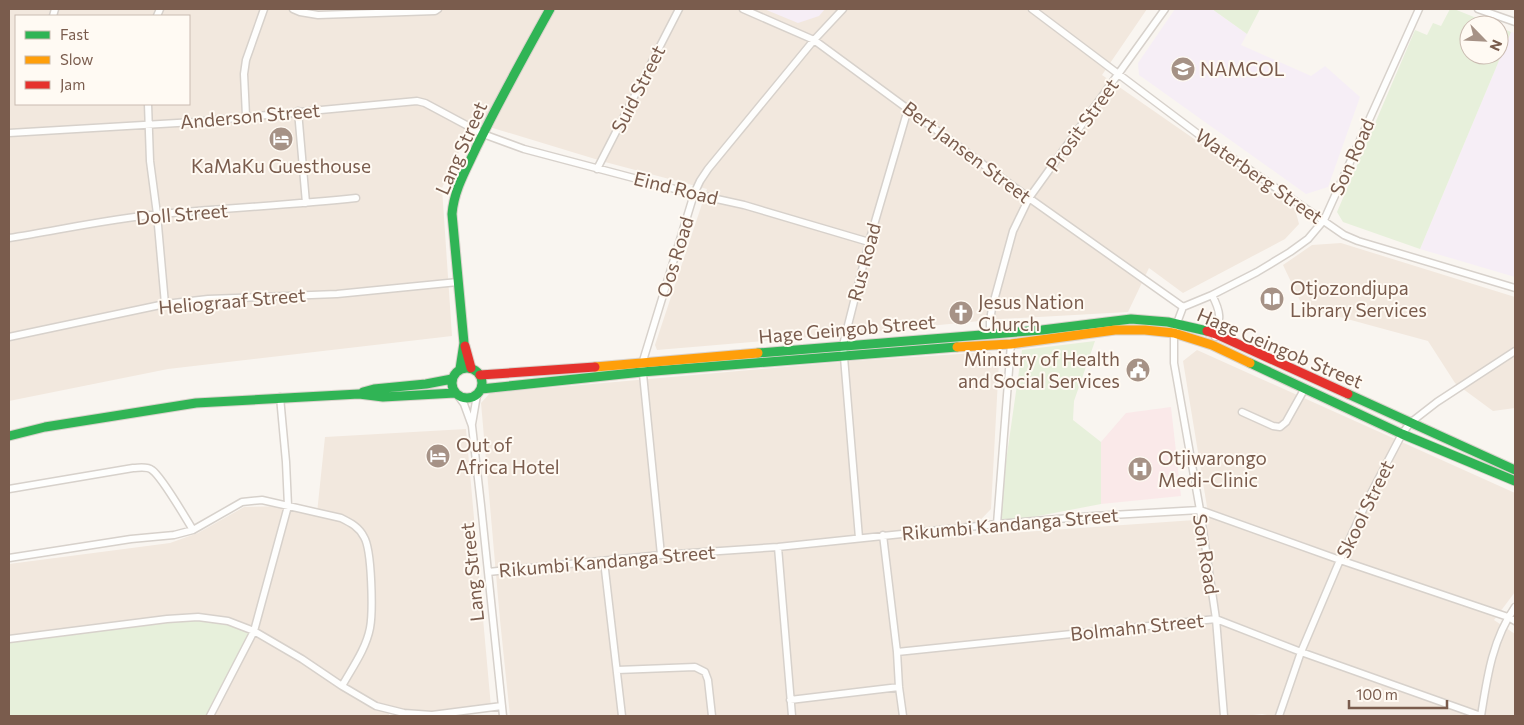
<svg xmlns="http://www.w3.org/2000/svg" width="1524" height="725" font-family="Commissioner,sans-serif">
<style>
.residential{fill:#f2e8de;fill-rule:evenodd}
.education{fill:#f6eef6}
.medical{fill:#fae9e9}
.green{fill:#e7f0db}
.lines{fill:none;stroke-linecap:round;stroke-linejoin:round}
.street-casing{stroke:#d7d1cb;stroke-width:9}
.fast-casing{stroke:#d9d2cb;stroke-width:11}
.slow-casing{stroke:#d9d2cb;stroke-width:11}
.jam-casing{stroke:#d9d2cb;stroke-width:11}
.street{stroke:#fefefd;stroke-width:6}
.fast{stroke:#30b455;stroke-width:9}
.slow{stroke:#ff9f0a;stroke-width:9}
.jam{stroke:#e5322d;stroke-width:9}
.labels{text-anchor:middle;stroke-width:4;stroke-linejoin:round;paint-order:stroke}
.poi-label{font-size:19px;fill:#7a5c4d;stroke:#fffaf3;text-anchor:start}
.street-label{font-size:19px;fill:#7a5c4d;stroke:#fffaf3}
</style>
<rect width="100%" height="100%" fill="#f9f5f0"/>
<path class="residential" d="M9,9h1138l-45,66 193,134 4,15 -14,15 -102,54 -34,-25 -21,44 -128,7 -142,14 -201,17 -2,-5 52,-156 -102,-27 -132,-40 -31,66 10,148 -284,33 -159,32zM16,16h173v88h-173z
M1341,243l174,54v111l-22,3 -38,-28 -27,-42 -125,-34 -20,-42 29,-20z
M1197,350l318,143v99l-21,28 21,14v82h-243l-10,-2 -18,2h-734l-10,-96 -19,-217 9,-10 363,-32 137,-9 9,9 -8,148 -26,27 244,-17 -26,-158z
M466,429l25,278 -59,8 -43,-5v6h-179l-201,-77v-75l161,-21 28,-10 46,-26 44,-1 29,7 8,-76z"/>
<path class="education" d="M764,9h61l-6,7 -21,7z
M1175,9h37l35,25 -6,11 70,31 14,-10 35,31 -32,90 -22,7 -167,-119 -1,-12z
M1511,32l4,1v244l-95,-28z"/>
<path class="medical" d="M1171,407l10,89 -80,8v-62l25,-29z"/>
<path class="green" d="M1212,9h48l-13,25z
M1450,9h4l40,16h-25v30h30v-28l12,5 -91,217 -77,-27 -6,-10 78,-182 12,5 6,-12 8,3z
M1095,341l-21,60 -1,19 28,22v62l-104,20 25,-174z
M167,619l61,2 26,10 -44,85h-201v-77z"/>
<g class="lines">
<defs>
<path id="street" d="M293,9l7,3 18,3 117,-4 3,-2
M743,9l71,31 215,158 154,109
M1032,9l170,128 142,98 14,6 157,47
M1478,9l37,13
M53,16l2,-7
M157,16l3,-7
M148,104l2,57 7,53 8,90
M298,111l8,92
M246,116l-2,-42 2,-14 18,-51
M9,133l185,-11 223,-21 8,2 58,31 41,15 170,45 50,11 125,37
M597,169l82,-160
M9,238c50,-8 100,-19 150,-24 66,-6 132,-9 197,-16
M1212,295c9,17 9,24 3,42
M990,334v-13l2,-13 21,-77 16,-33 136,-189
M9,337l156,-33 43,-5 129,-5 121,-12
M459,397l5,7 8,22 9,79 22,211
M1242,412l31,14 7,1 6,-5 19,-34
M472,424l5,-29
M9,489l124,-21c6,0 14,-2 19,2 10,7 33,47 41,60
M997,524l14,-180
M883,535l14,117 2,35 4,29
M859,538l-16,-193 26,-103 39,-133
M778,547l14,169
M661,555l-19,-191 52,-170 6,-13 8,-12 106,-129 29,-31
M9,558l122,-19 43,-4 19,-5 49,-28 20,-2 79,18c10,5 18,9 23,19 8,13 9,75 6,91 -4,21 -18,40 -28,58
M604,561l18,155
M488,572l173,-17 117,-8 219,-23 97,-8 106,-6 140,50 168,57 7,4
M9,639l158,-20 31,-2 30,4 26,10 48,28 40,27 34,20 28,7 28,2 70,-9
M897,652l319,-33 85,33 180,64
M617,670l78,-3 10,5 3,8 4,36
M790,700l109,-13
M210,716l44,-85 34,-125 -2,-44 -6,-65
M1224,716l-8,-97 -16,-109 -26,-147v-30l3,-10 6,-16 29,-12 45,-23 33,-20 18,-13 16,-19 95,-211
M1279,716l22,-64 39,-92 29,-63 33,-63 8,-11 27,-21 78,-51
M1481,716c6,-38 11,-76 34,-109"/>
<path id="fast" d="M758,353l284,-23 89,-11 37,3 39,9
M1250,363l152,71 113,47
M452 383a15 15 0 1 1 30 0a15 15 0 1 1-30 0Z
M460,369l4,-26 -12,-129c2,-25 15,-46 25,-68 23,-47 48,-92 73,-137
M481,389l161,-17 315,-25
M363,392l11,-3 52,-5 26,-5
M1348,394l167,76
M9,436l36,-9 151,-24 163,-9 24,3 72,-4"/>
<path id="slow" d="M957,347l54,-3 104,-14h30l29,3 38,12 38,18
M595,367l163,-14"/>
<path id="jam" d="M1207,331l9,3 132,60
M465,346l6,22
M480,375l115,-8"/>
</defs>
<use href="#street" class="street-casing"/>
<use href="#fast" class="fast-casing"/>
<use href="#slow" class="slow-casing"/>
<use href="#jam" class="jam-casing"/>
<use href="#street" class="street"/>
<use href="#fast" class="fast"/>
<use href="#slow" class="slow"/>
<use href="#jam" class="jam"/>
</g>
<defs>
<symbol id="school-disc" viewBox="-11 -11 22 22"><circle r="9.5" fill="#a69286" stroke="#fffaf3"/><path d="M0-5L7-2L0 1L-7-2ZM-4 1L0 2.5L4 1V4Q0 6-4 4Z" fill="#fff"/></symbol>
<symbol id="hotel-disc" viewBox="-11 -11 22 22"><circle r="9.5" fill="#a69286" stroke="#fffaf3"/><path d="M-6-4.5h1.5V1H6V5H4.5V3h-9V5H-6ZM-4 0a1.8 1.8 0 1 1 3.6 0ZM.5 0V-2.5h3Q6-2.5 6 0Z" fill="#fff"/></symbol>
<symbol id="library-disc" viewBox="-11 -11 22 22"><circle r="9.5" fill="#a69286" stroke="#fffaf3"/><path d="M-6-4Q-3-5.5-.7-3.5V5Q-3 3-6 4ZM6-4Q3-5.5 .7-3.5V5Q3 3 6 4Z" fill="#fff"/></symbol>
<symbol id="church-disc" viewBox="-11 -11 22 22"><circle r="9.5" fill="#a69286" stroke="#fffaf3"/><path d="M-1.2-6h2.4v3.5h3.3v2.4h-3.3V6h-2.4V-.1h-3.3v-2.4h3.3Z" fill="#fff"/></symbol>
<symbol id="civic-disc" viewBox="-11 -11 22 22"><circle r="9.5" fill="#a69286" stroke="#fffaf3"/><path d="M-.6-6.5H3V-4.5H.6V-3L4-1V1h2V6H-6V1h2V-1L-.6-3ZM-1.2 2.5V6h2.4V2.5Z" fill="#fff"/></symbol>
<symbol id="hospital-disc" viewBox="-11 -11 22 22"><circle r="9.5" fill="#a69286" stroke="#fffaf3"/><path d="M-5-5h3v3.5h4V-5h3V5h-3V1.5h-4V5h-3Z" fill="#fff"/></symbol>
</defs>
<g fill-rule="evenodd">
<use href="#school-disc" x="1169" y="55" width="28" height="28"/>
<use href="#hotel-disc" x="267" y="125" width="28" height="28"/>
<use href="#library-disc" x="1258" y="285" width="28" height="28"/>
<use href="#church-disc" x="947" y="299" width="28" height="28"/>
<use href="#civic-disc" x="1124" y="356" width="28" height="28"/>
<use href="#hotel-disc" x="424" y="442" width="28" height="28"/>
<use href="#hospital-disc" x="1126" y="455" width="28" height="28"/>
</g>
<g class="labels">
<g class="poi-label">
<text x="1200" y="76">NAMCOL</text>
<text x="281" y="173" text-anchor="middle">KaMaKu Guesthouse</text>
<text x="1290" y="295">Otjozondjupa<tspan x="1290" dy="22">Library Services</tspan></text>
<text x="978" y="309">Jesus Nation<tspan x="978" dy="22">Church</tspan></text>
<text x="1120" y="366" text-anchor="end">Ministry of Health<tspan x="1120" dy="22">and Social Services</tspan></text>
<text x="456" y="452">Out of<tspan x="456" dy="22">Africa Hotel</tspan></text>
<text x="1158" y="465">Otjiwarongo<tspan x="1158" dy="22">Medi-Clinic</tspan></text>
</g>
<g class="street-label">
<text transform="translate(638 89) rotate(-63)" y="7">Suid Street</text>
<text transform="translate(250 116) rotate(-5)" y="7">Anderson Street</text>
<text transform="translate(1082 125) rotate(-54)" y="7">Prosit Street</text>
<text transform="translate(461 148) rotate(-66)" y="7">Lang Street</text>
<text transform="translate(967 152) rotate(37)" y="7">Bert Jansen Street</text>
<text transform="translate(1352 157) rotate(-66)" y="7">Son Road</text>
<text transform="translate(1259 176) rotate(35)" y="7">Waterberg Street</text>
<text transform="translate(676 188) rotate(14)" y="7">Eind Road</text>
<text transform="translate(182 214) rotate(-5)" y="7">Doll Street</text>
<text transform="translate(675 257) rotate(-73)" y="7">Oos Road</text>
<text transform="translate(864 262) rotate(-75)" y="7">Rus Road</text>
<text transform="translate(232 301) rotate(-5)" y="7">Heliograaf Street</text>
<text transform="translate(847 329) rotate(-5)" y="7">Hage Geingob Street</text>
<text transform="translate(1280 348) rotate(23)" y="7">Hage Geingob Street</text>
<text transform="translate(1365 509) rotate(-64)" y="7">Skool Street</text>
<text transform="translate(1010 524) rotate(-5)" y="7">Rikumbi Kandanga Street</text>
<text transform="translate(1206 554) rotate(81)" y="7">Son Road</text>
<text transform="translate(607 561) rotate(-5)" y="7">Rikumbi Kandanga Street</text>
<text transform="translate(472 572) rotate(-96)" y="7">Lang Street</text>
<text transform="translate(1137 627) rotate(-6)" y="7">Bolmahn Street</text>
</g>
</g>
<rect width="1524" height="725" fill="none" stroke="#7a5c4d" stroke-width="20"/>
<rect x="15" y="15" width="175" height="90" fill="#fffaf3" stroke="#cabbb1"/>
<rect x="25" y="31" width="25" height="8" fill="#30b455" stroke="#cabbb1"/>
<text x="60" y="40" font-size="15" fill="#7a5c4d">Fast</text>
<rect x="25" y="56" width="25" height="8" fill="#ff9f0a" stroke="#cabbb1"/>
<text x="60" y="65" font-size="15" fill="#7a5c4d">Slow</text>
<rect x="25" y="81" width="25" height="8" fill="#e5322d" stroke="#cabbb1"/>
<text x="60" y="90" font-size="15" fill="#7a5c4d">Jam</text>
<g transform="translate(1484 40) rotate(114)"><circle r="24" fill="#fffaf3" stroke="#cabbb1"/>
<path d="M0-4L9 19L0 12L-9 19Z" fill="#a69286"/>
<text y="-8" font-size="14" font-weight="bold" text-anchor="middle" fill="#7a5c4d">N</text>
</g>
<path d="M1349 700v8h98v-8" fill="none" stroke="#7a5c4d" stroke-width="2.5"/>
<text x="1356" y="700" font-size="15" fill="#7a5c4d" stroke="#fffaf3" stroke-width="4" paint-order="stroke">100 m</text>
</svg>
